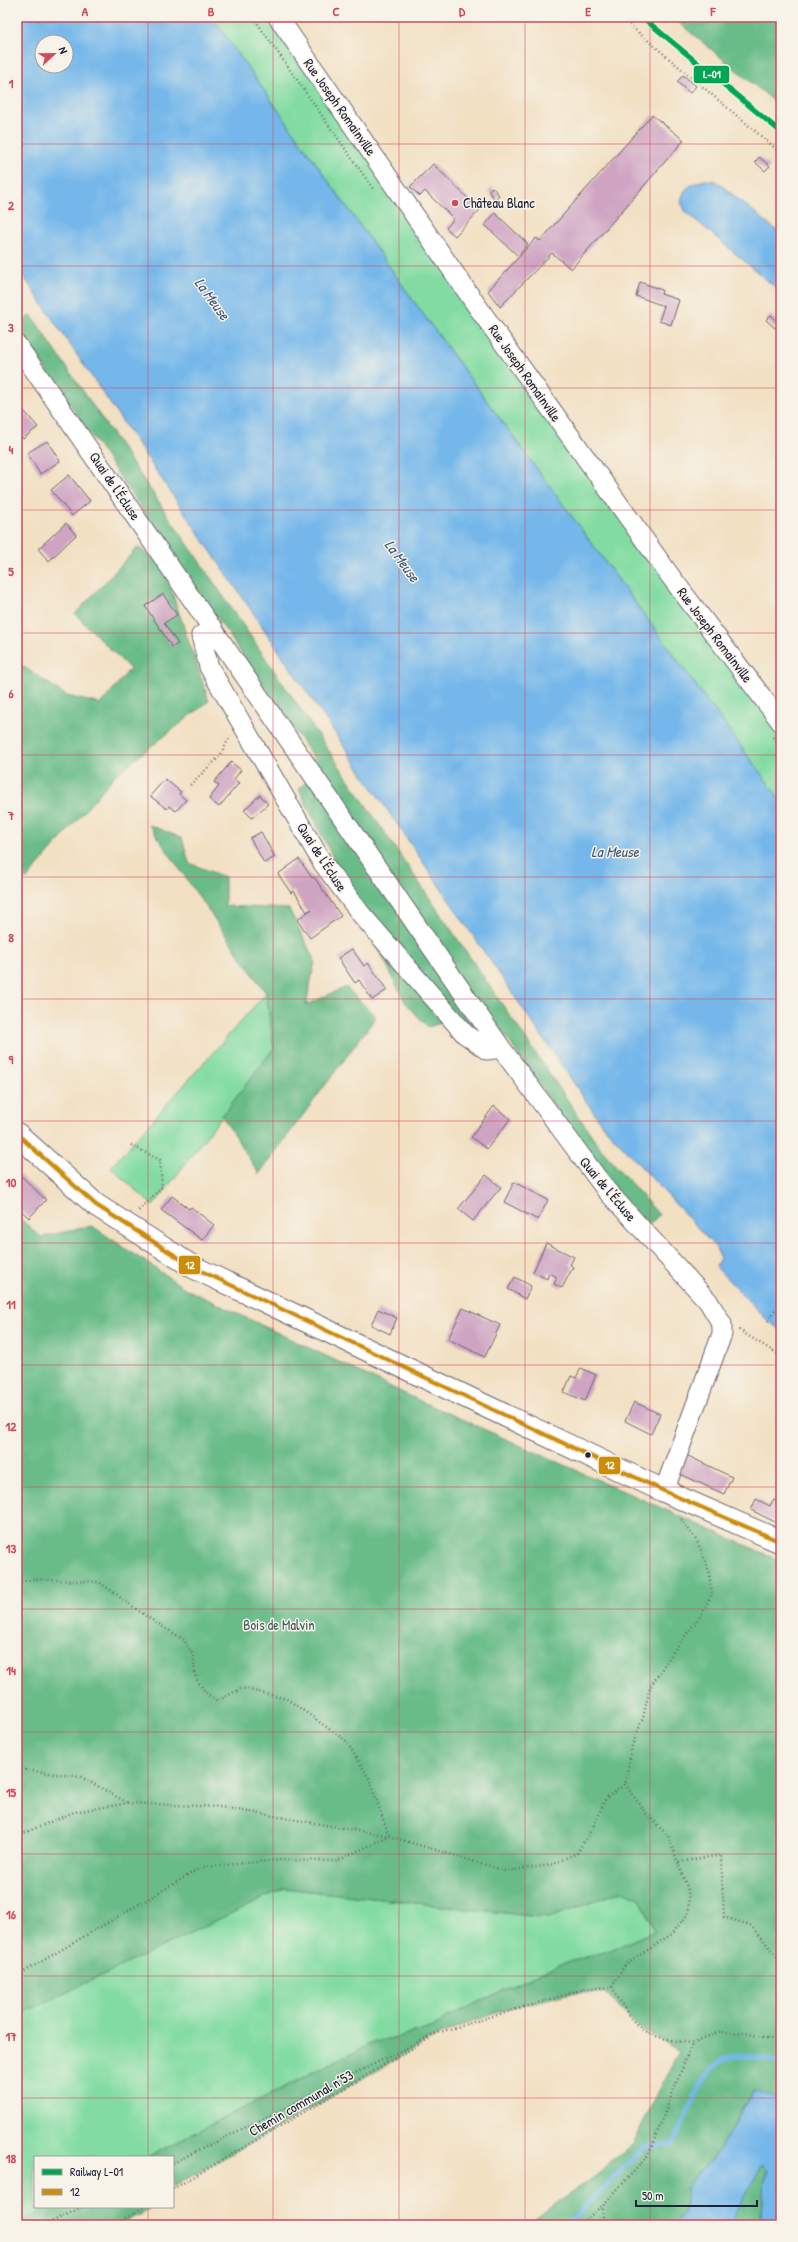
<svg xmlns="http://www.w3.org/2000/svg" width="798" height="2242" font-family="'Patrick Hand',sans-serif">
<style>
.green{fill:#82dca2;stroke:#527f6e}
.forest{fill:#69bc88;stroke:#466f62}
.water{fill:#75b7ea;stroke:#4c6c92;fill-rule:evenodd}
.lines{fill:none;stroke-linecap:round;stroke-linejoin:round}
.stream{stroke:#75b7ea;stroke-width:5}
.building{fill:#cfa4c3}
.minor-casing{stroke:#6b646b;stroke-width:21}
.major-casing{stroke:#6b646b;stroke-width:24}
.path{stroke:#6b646b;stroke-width:2.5;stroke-dasharray:1 3;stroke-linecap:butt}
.minor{stroke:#fff;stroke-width:19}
.major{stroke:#fff;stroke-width:22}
.bus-1-casing{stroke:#f7f3e8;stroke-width:7}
.bus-1{stroke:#cc8c0c;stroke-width:4}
.rail-1-casing{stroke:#f7f3e8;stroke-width:8}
.rail-1{stroke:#00a651;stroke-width:5}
.grid{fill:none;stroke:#d1495b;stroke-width:1;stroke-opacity:0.55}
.poi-dot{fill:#d1495b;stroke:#f7f3e8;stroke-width:1.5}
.bus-dot{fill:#22223b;stroke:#f7f3e8;stroke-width:1.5}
.labels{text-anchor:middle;stroke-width:3;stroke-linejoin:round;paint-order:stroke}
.street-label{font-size:14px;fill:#22223b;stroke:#f7f3e8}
.poi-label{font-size:14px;fill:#22223b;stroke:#f7f3e8;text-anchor:start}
.park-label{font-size:14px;fill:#3f5a5a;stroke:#f7f3e8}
.water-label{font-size:15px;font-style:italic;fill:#3f5678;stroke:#f7f3e8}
.line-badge{stroke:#f7f3e8;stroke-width:1.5}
.badge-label{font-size:11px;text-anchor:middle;font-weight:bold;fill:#fff}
.neatline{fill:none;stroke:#d1495b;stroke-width:1.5}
.grid-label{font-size:13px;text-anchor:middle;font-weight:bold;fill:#d1495b}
</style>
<rect width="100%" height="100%" fill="#f7f3e8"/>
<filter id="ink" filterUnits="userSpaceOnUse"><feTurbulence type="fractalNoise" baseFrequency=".025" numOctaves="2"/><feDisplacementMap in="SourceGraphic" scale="8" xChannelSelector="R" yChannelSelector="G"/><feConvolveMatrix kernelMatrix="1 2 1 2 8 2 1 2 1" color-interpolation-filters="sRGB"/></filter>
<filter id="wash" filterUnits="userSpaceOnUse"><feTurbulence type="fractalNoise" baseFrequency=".012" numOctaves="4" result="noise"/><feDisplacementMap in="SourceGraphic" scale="16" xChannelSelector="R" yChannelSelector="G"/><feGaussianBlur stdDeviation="0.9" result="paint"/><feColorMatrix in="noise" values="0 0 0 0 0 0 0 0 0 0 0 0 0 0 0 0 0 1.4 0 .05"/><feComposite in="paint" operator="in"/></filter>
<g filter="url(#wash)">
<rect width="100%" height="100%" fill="#f2e0c3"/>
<path class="green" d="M212,17h66l503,705v79l-361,-491z
M266,993l8,55 -121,158 -42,-39z
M284,1888l265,30 73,-27 18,7 15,33 -47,20 -50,14 -111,52 -7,8 -25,8 -44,10 -223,114h-113v50h13l-31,16v-207z"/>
<path class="forest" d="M672,17h109v90z
M31,315l570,834 58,66 -12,12 -59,-72 -98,-141 -31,24 -15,-16 -16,5 -23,-25 -106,-213 21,-22 -303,-439v-3z
M138,547l25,19 46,135 -94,74 -89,105 -9,-21v-178l4,-16 46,31 34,8 29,-35 -55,-55z
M149,825l33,13 7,25 36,14v29l64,3 26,52 -9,44 40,-18 30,30 -117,157 -37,-58 52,-68 -8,-55z
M17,1216l24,21 51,-11 94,63 232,111 363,161v538l-28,-7 -33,57 -34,40 -2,23 -8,13h-158l13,-3 66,-48 35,-29 47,-95 -40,-22 -33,-34 -31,-2 -71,18 -64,24 -267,153v-30h-25l223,-114 44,-10 23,-8 9,-8 111,-52 50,-14 47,-20 -15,-33 -18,-7 -73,27 -265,-30 -267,128z
M762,2164l6,6 -4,11 -4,44h-31z
M48,2207h106l-35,18h-102v-2z"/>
<path class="water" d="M17,17h195l208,293 361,491v529l-13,-9 -52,-54 4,-9 -3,-9 -116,-126 -584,-856zM42,42h24v24h-24z
M705,180l11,1 65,53v58l-95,-80 -5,-10c3,-15 9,-18 24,-22z
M754,2091l27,8v126h-21l4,-44 4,-11 -6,-5 -33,60h-53l8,-13 2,-23 34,-40z"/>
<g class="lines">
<path class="stream" d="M564,2225l13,-10 67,-68 29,-2c11,-22 30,-77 53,-86 16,-7 39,0 55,4"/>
</g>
<g id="blocks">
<path class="building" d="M683,75l13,11 -6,7 -13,-11z
M652,115l32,25 -113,129 -19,-16 -52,54 -12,-16 48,-53 4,3z
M759,157l11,9 -5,5 -10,-9z
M433,164l47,46 -25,26 -9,-8 8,-9 -29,-28 -5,5 -10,-9z
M492,187l7,8 -4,4 -7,-8z
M495,213l33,31 -10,12 -33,-31z
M640,282l22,8 -1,4 18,6 -8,25 -12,-4 5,-15 -28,-10z
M771,315l9,9 -5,4 -9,-8z
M18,404l20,23 -15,12 -6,-6z
M47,441l13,20 -20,13 -13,-21z
M69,475l21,26 -18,15 -21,-26z
M66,523l10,12 -27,26 -11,-12z
M163,594l14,21 -13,8 14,21 -6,3 -27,-41z
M231,762l10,8 -7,9 5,4 -20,24 -10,-8 10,-13 -5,-4z
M165,779l16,13 -2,2 7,6 -10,11 -7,-5 -2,3 -17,-13z
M260,795l8,9 -16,14 -8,-8z
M261,832l14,25 -11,6 -14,-25z
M299,859l13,19 2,-1 27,39 -31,22 -13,-18 15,-11 -5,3 -13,-21 -3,2 -13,-19z
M352,949l12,17 4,-3 19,27 -15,10 -13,-20 -4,3 -17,-25z
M494,1106l16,13 -23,30 -16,-12z
M17,1172l29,28 -17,18 -12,-11z
M486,1175l15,12 -28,34 -15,-12z
M514,1182l34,18 -10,20 -34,-18z
M172,1196l17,13 2,-2 23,18 -12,15 -41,-30z
M546,1243l28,14 -4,8 3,2 -11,21 -8,-4 3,-7 -8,-4 -2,6 -14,-7z
M515,1277l16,9 -6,13 -17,-10z
M463,1308l37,17 -15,32 -37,-18z
M378,1309l19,9 -7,16 -19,-9z
M581,1368l15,7 -11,26 -21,-9 7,-16 5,2z
M634,1402l26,12 -9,20 -26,-13z
M686,1455l46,22 -8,17 -46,-21z
M756,1499l14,7 3,-6 8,3v22l-30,-15z"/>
</g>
</g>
<g filter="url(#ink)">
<use href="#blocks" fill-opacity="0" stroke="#6b646b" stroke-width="1"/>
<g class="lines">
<defs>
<path id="minor" d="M278,17l199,289 194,271 110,145
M17,345l484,703 106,143 101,110 14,23v10l-58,157
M213,628l-12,8 8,31 113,195 39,52 104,120 22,16 14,-2"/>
<path id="major" d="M17,1134l79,71 97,62 471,224 117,51"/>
</defs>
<use href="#minor" class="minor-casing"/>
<use href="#major" class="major-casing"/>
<path class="path" d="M253,17l121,173
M620,17l161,136
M773,737l8,11
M190,785l30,-29 10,-20
M131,1145l29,15 2,27 -24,24
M768,1321l7,-11 6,4
M739,1330l42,26
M17,1583l16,-4 66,3 47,34 38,24 9,15 3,24 11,15 10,7 25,-13 45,11 59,42 23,37 20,58 -52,25 -58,-1 -77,7 -185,109
M17,1769l64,8 47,26
M17,1836l57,-24 54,-9 93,4 168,29 117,35 45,-6 26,-12 16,-26 13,-29 19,-14 7,-38 11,-28 7,-31 23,-35 29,-38 10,-21 -3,-22 -11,-28 -17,-24
M679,1862l42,-7 3,62 26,8 31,36
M612,1987l13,-22 47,-31 17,-22 -1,-22 -20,-54 -23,-24 -20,-28
M612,1987c9,14 18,35 31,43 14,9 34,11 49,13
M173,2163l264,-130 147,-44 28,-2
M173,2189l257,-151
M45,2225l37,-18
M115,2225l29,-18
M579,2225l24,-20 45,-49 44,-113 27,-11 25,1 37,8
M603,2225v-20"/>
<use href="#minor" class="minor"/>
<use href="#major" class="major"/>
<defs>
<path id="bus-1" d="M17,1134l79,71 97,62 471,224 117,51"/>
</defs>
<use href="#bus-1" class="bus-1-casing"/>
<use href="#bus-1" class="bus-1"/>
<defs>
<path id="rail-1" d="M642,17l139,115"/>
</defs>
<use href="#rail-1" class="rail-1-casing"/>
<use href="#rail-1" class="rail-1"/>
</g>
</g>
<path class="grid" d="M148,17v2140M273,17v2208M399,17v2208M525,17v2208M650,17v2208M17,144h764M17,266h764M17,388h764M17,510h764M17,633h764M17,755h764M17,877h764M17,999h764M17,1121h764M17,1243h764M17,1365h764M17,1487h764M17,1609h764M17,1732h764M17,1854h764M17,1976h764M17,2098h764M148,2207v18"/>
<circle class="poi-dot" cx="455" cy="203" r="4"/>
<circle class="bus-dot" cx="588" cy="1455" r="3.5"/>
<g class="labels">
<g class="street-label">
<text transform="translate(340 107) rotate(55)" y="5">Rue Joseph Romainville</text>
<text transform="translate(525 373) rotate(55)" y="5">Rue Joseph Romainville</text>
<text transform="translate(115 486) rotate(56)" y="5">Quai de l'Écluse</text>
<text transform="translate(715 635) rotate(53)" y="5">Rue Joseph Romainville</text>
<text transform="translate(322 857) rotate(57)" y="5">Quai de l'Écluse</text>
<text transform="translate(608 1189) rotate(50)" y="5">Quai de l'Écluse</text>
<text transform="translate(301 2103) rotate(-30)" y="5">Chemin communal n°53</text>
</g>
<g class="poi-label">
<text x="463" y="208">Château Blanc</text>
</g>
<g class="park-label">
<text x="279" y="1630">Bois de Malvin</text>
</g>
<g class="water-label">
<text transform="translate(212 299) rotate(54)" y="5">La Meuse</text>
<text transform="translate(402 561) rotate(54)" y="5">La Meuse</text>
<text x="615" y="857">La Meuse</text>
</g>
</g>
<g class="line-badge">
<rect x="693" y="65" width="37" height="19" rx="4" fill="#00a651"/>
<rect x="178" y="1255" width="23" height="20" rx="4" fill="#cc8c0c"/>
<rect x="598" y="1456" width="23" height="19" rx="4" fill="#cc8c0c"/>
</g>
<g class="badge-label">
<text x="712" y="78">L-01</text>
<text x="190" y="1269">12</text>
<text x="610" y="1469">12</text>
</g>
<rect width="798" height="2242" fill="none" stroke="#f7f3e8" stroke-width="44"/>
<rect x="34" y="2156" width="140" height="52" fill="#f7f3e8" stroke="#a29fa3"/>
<rect x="42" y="2169" width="20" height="6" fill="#00a651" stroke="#a29fa3"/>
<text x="70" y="2176" font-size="12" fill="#22223b">Railway L-01</text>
<rect x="42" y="2189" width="20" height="6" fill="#cc8c0c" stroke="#a29fa3"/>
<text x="70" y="2196" font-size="12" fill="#22223b">12</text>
<g transform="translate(54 54) rotate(68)"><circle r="19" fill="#f7f3e8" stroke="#a29fa3"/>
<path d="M0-3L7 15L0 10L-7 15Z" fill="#d1495b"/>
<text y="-6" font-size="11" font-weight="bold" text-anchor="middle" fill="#22223b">N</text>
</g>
<path d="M636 2200v6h121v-6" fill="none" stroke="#22223b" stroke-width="2"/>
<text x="642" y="2200" font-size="12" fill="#22223b" stroke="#f7f3e8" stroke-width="3" paint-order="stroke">50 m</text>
<rect x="22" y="22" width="754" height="2198" class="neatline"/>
<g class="grid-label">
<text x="85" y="16">A</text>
<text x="211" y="16">B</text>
<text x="336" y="16">C</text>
<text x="462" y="16">D</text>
<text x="588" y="16">E</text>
<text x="713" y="16">F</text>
<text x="11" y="88">1</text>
<text x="11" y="210">2</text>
<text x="11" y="332">3</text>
<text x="11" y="454">4</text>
<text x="11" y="576">5</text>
<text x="11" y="698">6</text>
<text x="11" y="820">7</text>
<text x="11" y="942">8</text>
<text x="11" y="1064">9</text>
<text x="11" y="1187">10</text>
<text x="11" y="1309">11</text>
<text x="11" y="1431">12</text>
<text x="11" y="1553">13</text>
<text x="11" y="1675">14</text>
<text x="11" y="1797">15</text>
<text x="11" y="1919">16</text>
<text x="11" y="2041">17</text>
<text x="11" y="2163">18</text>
</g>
</svg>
